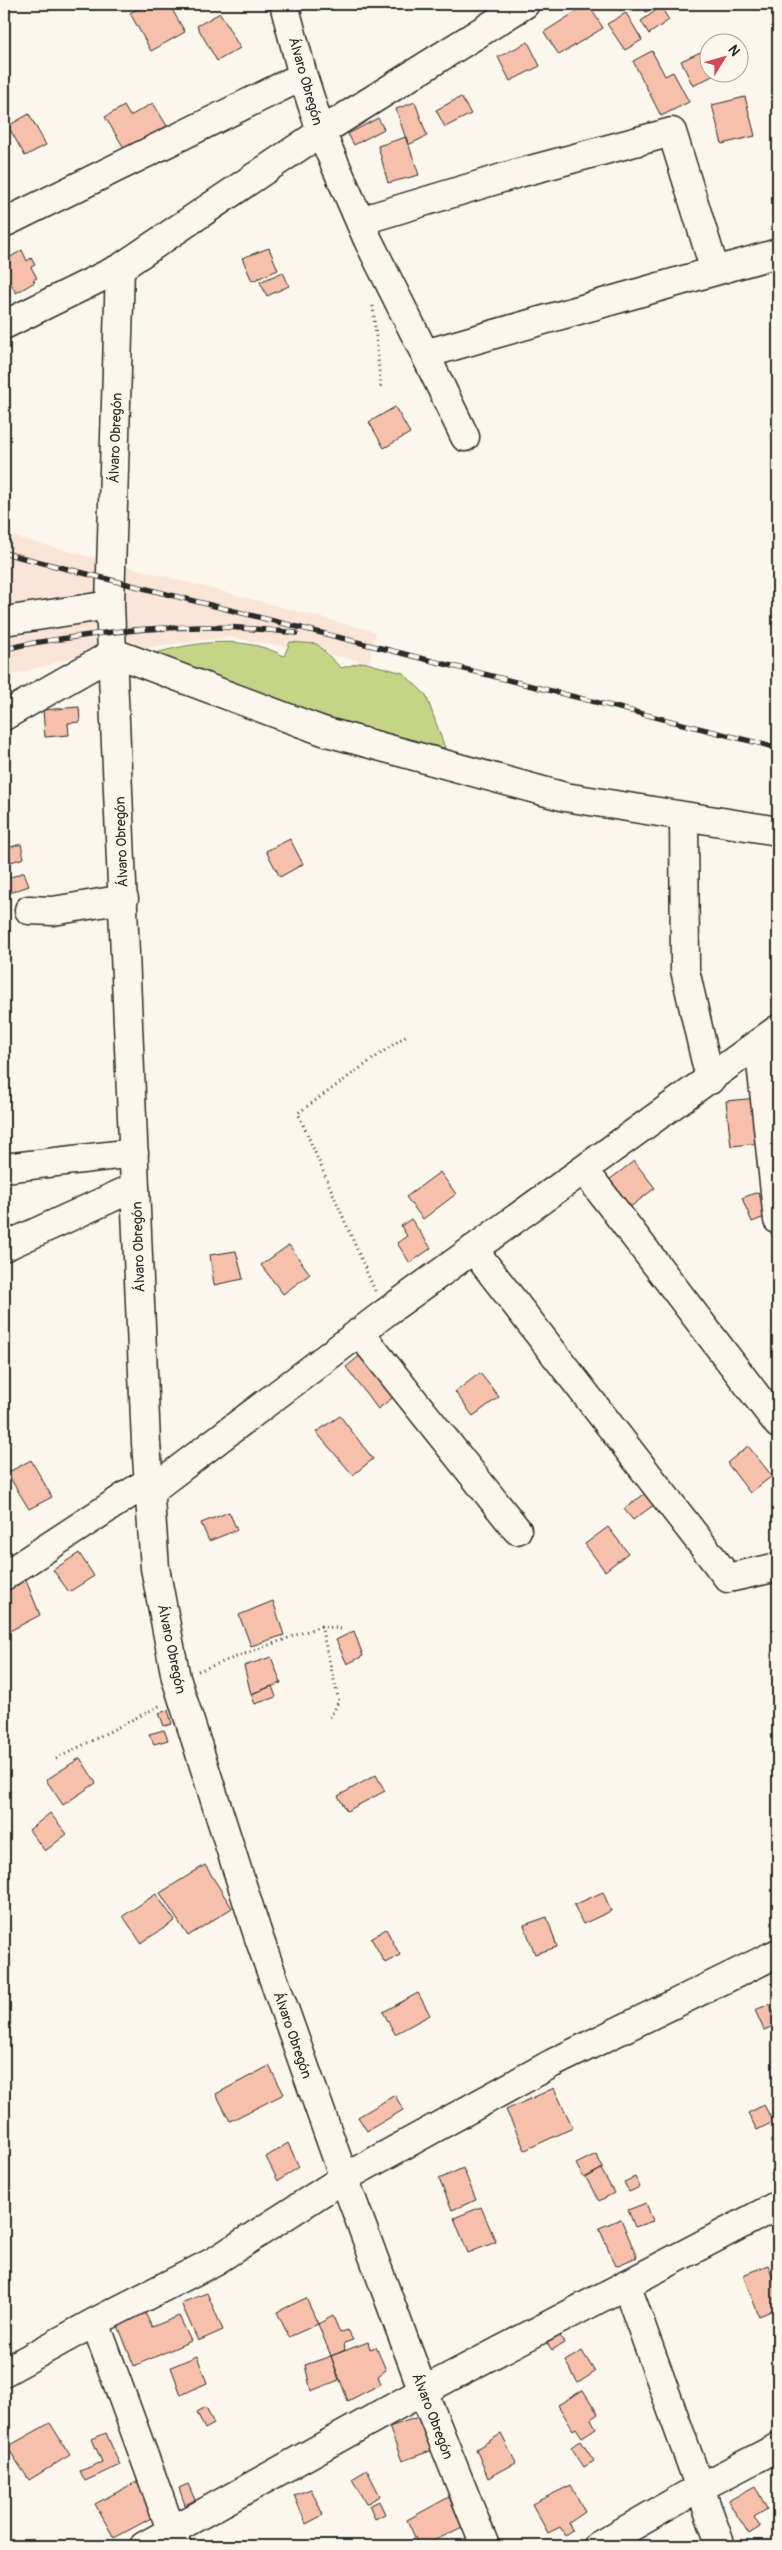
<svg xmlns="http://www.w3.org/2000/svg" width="782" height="2550" font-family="Pangolin,sans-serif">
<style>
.built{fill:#fae6d8}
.green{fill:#c6d488;stroke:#78805a}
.building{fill:#f7c0aa;stroke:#2b2b2b}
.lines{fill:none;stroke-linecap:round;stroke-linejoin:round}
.minor-casing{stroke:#2b2b2b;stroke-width:31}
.path{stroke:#2b2b2b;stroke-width:3;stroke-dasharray:1 4;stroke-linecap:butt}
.minor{stroke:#fbf7ec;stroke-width:28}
.rail-casing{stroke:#2b2b2b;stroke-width:5.5}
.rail{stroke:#fbf7ec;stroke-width:4;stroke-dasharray:11;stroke-linecap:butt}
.labels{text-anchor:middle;stroke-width:5;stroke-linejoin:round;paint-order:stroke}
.street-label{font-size:14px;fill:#2b2b2b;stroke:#fbf7ec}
</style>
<rect width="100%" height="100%" fill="#fbf7ec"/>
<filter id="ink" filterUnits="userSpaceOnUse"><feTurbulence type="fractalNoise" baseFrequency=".02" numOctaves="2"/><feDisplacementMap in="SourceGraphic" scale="10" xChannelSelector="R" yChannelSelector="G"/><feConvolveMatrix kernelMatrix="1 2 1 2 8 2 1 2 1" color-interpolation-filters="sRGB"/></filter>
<g filter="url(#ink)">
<path class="built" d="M4,534l372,98 -7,30 -140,-25 -155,20 -70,21z"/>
<path class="green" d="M290,642l27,2 24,24 22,-6 40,11 23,22 19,53 -75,-14 -221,-79c43,-13 94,-21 135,1z"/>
<path class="building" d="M146,4h23l16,28 -34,19 -21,-38z
M588,4l15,24 -44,27 -15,-23z
M640,4h17l-11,8z
M661,7l8,13 -20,14 -8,-13z
M220,13l20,35 -23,13 -20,-35z
M626,13l16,27 -17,10 -18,-26z
M528,42l12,24 -30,15 -12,-24z
M705,50l5,10v12l6,2 -23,12 -12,-25z
M652,51l13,25 8,-4 16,30 -28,14 -28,-55z
M461,97l10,17 -26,13 -9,-17z
M745,97l10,39 -33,8 -10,-39z
M415,102l12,34 -19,9 -12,-36z
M153,103l14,23 -41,25 -21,-34 19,-11 6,10z
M29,114l17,31 -21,11 -17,-30z
M378,118l6,11 -30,16 -6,-11z
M406,137l13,38 -31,8 -10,-37z
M269,248l9,22 -26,11 -10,-23z
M22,250l5,11 4,-3 4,7 -4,2 6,11 -4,2 2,2 -19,11 -12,-21v-11z
M283,272l6,14 -22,10 -7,-14z
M395,407l15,26 -26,15 -15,-26z
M79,707l1,15 -12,1 1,12 -24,2 -2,-27z
M290,839l13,25 -23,13 -14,-26z
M21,844l3,14 -13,4 -4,-14z
M24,872l5,14 -20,7 -5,-13z
M757,1098l5,45 -31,3 -5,-45z
M634,1161l21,27 -26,20 -20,-28z
M440,1172l16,22 -33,25 -17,-22z
M758,1192l9,24 -15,6 -10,-24z
M411,1219l20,29 -21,15 -13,-20 10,-7 -6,-10z
M289,1245l21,29 -27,20 -22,-29z
M236,1251l7,28 -29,6 -4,-30z
M368,1349l33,42 -23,18 -32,-42z
M480,1373l19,24 -26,19 -18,-24z
M340,1416l33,43 -20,16 -37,-43z
M748,1446l24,30 -22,17 -23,-30z
M31,1460l21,37 -23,12 -22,-36z
M650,1490l8,12 -25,18 -9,-11z
M229,1512l8,18 -28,11 -8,-18z
M608,1527l20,26 -23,18 -20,-27z
M79,1553l15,23 -25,16 -16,-22z
M25,1578l15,37 -36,19v-47z
M273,1601l11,34 -33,11 -12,-31z
M354,1631l9,25 -16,8 -11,-24z
M271,1657l10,26 -30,11 -7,-28z
M272,1686l4,11 -21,7 -4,-10z
M168,1710l4,14 -8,2 -5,-13z
M164,1730l4,10 -14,4 -5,-10z
M80,1758l16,25 -33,22 -17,-25z
M376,1775l9,16 -38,20 -9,-15z
M50,1813l17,21 -22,17 -16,-21z
M205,1865l27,43 -44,28 -28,-43z
M603,1892l8,19 -28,13 -9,-19z
M156,1894l19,27 -34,22 -18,-27z
M547,1917l10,30 -22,7 -11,-29z
M386,1929l14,26 -15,8 -14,-25z
M418,1993l12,22 -35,19 -12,-22z
M770,2004l8,20 -14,6 -9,-20z
M269,2066l15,28 -54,27 -14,-27z
M554,2088l19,40 -48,22 -19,-40z
M395,2095l8,15 -36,21 -9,-14z
M764,2105l9,17 -16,8 -9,-17z
M288,2143l11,24 -21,14 -12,-24z
M596,2154l7,14 -19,10 -8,-14z
M463,2168l13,32 -24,10 -13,-31z
M601,2169l13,24 -15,8 -13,-23z
M635,2177l5,10 -11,5 -5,-10z
M646,2203l7,18 -18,6 -7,-17z
M481,2207l15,35 -28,11 -14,-35z
M621,2219l16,38 -21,9 -17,-38z
M768,2265l10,24v19l-19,8 -16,-41z
M207,2293l16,37 -25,11 -17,-38z
M306,2298l12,26 -29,13 -12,-25z
M143,2309l9,18 27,-11 12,25 -57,25 -17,-43z
M333,2316l7,17 7,-3 6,10 -9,3 1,7 -14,6 -13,-32z
M560,2336l4,7 -12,7 -5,-7z
M368,2342l2,7 6,-2 10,23 -8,6 3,8 -33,17 -17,-45z
M582,2351l13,21 -17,11 -13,-22z
M197,2356l10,27 -26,12 -10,-28z
M331,2356l8,24 -28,11 -6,-26z
M583,2390l15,24 -7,5 5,9 -14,9 -6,-9 -3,2 -15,-25z
M206,2407l8,17 -9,5 -8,-17z
M421,2416l15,33 -34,12 -13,-34z
M50,2423l20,32 -41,25 -22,-33z
M106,2433l14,32 -35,16 -5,-10 22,-9 -10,-23z
M501,2434l15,29 -28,15 -12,-29z
M581,2441l13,20 -10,6 -13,-20z
M367,2470l13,26 -14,8 -14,-25z
M138,2481l17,35 -41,22 -19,-34z
M188,2484l7,16 -10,5 -6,-17z
M571,2485l14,27 -16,11 3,7 -7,5 -5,-8 -12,6 -16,-29z
M755,2486l12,23 -13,8 6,10 -11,7 -21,-33z
M311,2489l12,26 -17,9 -12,-29z
M449,2497l13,30 -38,19h-5l-12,-26z
M379,2501l6,13 -10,5 -6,-13z"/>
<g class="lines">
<defs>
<path id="minor" d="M284,4l19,72 18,56 -201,136 -10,337 36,838 9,125 21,110 82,257 86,243 79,213 62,155
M525,4l-204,128 46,106 58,116 353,-101
M360,221l159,-48 153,-41 43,139
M4,223l299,-147
M4,325l116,-57
M425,354l40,83
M4,621l106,-16
M4,716l110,-63 209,78 242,66 213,34
M684,816l1,154 25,110
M29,910l24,1 71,-12
M759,1044l19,176
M4,1168l130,-15
M584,1170l194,254
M4,1247l131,-60
M473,1249l255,329 50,-11
M359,1332l158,198
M149,1492l236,-179 393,-284
M4,1576l145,-95
M626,2284l95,262
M95,2322l120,-61 129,-83 209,-115 225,-110
M4,2372l91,-50 82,224
M144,2546l279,-155 355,-186
M598,2546l101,-58 79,-41"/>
</defs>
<use href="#minor" class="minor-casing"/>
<path class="path" d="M373,306l8,84
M375,1291l-77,-178 110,-79
M321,1626l18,75 -11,20
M198,1671l123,-45 21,3
M56,1759l105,-54"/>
<use href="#minor" class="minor"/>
<defs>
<path id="rail" d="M4,553l774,195
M4,650c20,-7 42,-9 64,-12 77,-12 151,-15 228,-5"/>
</defs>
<use href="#rail" class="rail-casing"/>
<use href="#rail" class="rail"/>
</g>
</g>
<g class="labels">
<g class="street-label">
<text transform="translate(306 81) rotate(74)" y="5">Álvaro Obregón</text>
<text transform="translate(115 438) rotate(-88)" y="5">Álvaro Obregón</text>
<text transform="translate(121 842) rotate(-92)" y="5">Álvaro Obregón</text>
<text transform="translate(138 1247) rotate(-92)" y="5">Álvaro Obregón</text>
<text transform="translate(172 1649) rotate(78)" y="5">Álvaro Obregón</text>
<text transform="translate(293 2035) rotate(71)" y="5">Álvaro Obregón</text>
<text transform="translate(433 2416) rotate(69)" y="5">Álvaro Obregón</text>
</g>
</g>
<rect width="782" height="2550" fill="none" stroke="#fbf7ec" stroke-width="20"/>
<rect x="10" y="10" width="762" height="2530" fill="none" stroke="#2b2b2b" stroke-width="2" filter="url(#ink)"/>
<g transform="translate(724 58) rotate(53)"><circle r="24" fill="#fbf7ec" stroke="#a8a59f"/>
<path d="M0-4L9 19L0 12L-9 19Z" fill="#d1495b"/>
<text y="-8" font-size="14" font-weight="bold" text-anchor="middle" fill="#2b2b2b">N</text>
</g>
</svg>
